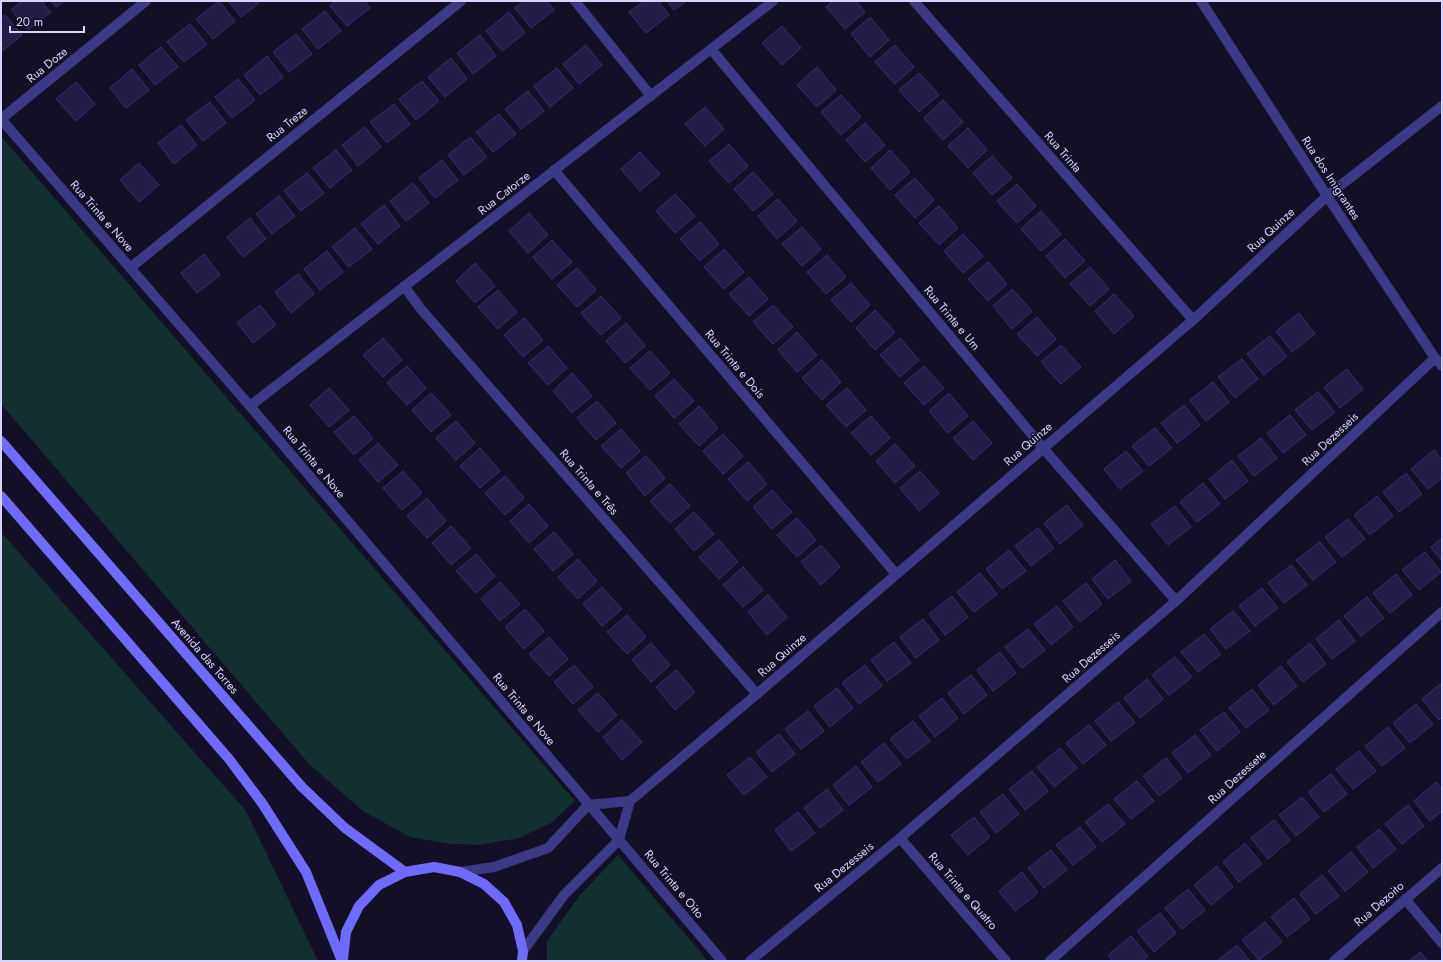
<svg xmlns="http://www.w3.org/2000/svg" width="1443" height="962" font-family="Jost,sans-serif">
<style>
.green{fill:#12302f}
.building{fill:#241b47;stroke:#3b2d73}
.lines{fill:none;stroke-linecap:round;stroke-linejoin:round}
.minor{stroke:#3d3a85;stroke-width:10}
.tertiary{stroke:#3d3a85;stroke-width:10}
.secondary{stroke:#6f6bff;stroke-width:10}
.labels{text-anchor:middle;stroke-width:3;stroke-linejoin:round;paint-order:stroke}
.street-label{font-size:12px;fill:#d9d4ff;stroke:#130f26}
</style>
<rect width="100%" height="100%" fill="#130f26"/>
<path class="green" d="M1,136l574,665 -24,22 -32,15 -41,7 -27,-1 -41,-7 -47,-26 -54,-47 -308,-360z
M1,532l245,279 72,150h-317z
M618,855l90,106h-161v-20l32,-45z"/>
<path class="building" d="M22,1h19l10,11 -23,18 -17,-20z
M51,1h13l-8,6z
M219,1l16,20 -22,18 -17,-20z
M228,1h33l-20,16z
M336,1h28l6,7 -23,18 -17,-20z
M523,1h24l7,9 -23,18 -16,-20z
M644,1h14l11,14 -23,18 -17,-21z
M667,1h19l-12,9z
M833,1h23l9,11 -20,17 -19,-22z
M325,11l16,20 -23,18 -16,-20z
M509,12l16,21 -23,18 -16,-20z
M5,15l17,20 -21,17v-34z
M870,17l19,23 -19,17 -19,-23z
M190,24l17,20 -23,18 -17,-20z
M782,26l19,22 -19,17 -20,-22z
M296,34l16,20 -23,18 -16,-20z
M480,35l16,21 -23,18 -16,-21z
M586,45l16,20 -23,19 -16,-20z
M895,45l19,22 -19,17 -20,-22z
M161,47l17,20 -23,18 -16,-20z
M267,56l16,21 -23,18 -16,-20z
M451,58l16,21 -22,18 -17,-20z
M817,67l19,23 -19,17 -20,-22z
M557,68l16,20 -23,19 -16,-21z
M132,69l17,21 -23,18 -16,-20z
M919,73l20,22 -20,17 -20,-22z
M238,79l17,21 -23,18 -17,-21z
M422,81l17,20 -23,19 -17,-21z
M76,82l19,22 -19,17 -20,-22z
M528,91l16,20 -23,18 -16,-20z
M841,95l20,22 -20,18 -20,-23z
M943,100l20,22 -20,18 -19,-22z
M210,102l16,21 -23,18 -17,-21z
M394,104l16,20 -23,19 -17,-21z
M705,107l19,22 -19,17 -20,-22z
M499,114l17,20 -23,18 -17,-20z
M865,123l20,22 -20,17 -19,-22z
M181,125l16,20 -23,19 -16,-21z
M365,127l16,20 -23,19 -16,-21z
M968,128l19,22 -19,18 -20,-22z
M470,137l17,20 -23,18 -16,-20z
M729,144l19,22 -19,17 -20,-22z
M336,150l16,20 -22,18 -17,-20z
M890,150l20,22 -20,18 -19,-22z
M640,152l20,22 -20,17 -19,-22z
M992,156l20,22 -20,17 -19,-22z
M442,160l16,20 -23,18 -16,-20z
M139,163l20,22 -20,17 -19,-22z
M753,172l20,22 -20,17 -19,-22z
M307,173l17,20 -23,18 -17,-20z
M915,178l19,22 -19,18 -20,-23z
M413,183l16,20 -23,18 -16,-20z
M1017,184l19,22 -19,17 -20,-22z
M675,194l20,22 -20,17 -19,-22z
M279,196l16,20 -23,18 -16,-20z
M778,199l19,22 -20,18 -19,-23z
M384,205l16,21 -22,18 -17,-20z
M939,206l19,22 -19,17 -20,-22z
M1041,211l20,23 -20,17 -20,-22z
M529,213l19,22 -20,18 -19,-22z
M250,218l16,21 -23,18 -16,-20z
M700,222l19,22 -19,17 -20,-22z
M802,227l19,22 -19,17 -20,-22z
M355,228l17,21 -23,18 -17,-20z
M963,234l20,22 -20,17 -19,-22z
M1065,239l20,22 -20,17 -19,-22z
M552,240l20,22 -20,17 -19,-22z
M724,249l20,23 -20,17 -20,-22z
M327,251l16,21 -23,18 -16,-21z
M204,254l16,21 -23,18 -16,-20z
M827,255l19,22 -20,17 -19,-22z
M988,262l19,22 -19,17 -20,-22z
M475,263l20,23 -20,17 -19,-22z
M1090,267l19,22 -19,17 -20,-22z
M577,268l19,22 -19,17 -20,-22z
M298,274l16,20 -23,19 -16,-21z
M749,277l19,22 -19,17 -20,-22z
M851,283l19,22 -19,17 -20,-22z
M1012,289l20,22 -20,18 -19,-23z
M498,290l19,22 -19,17 -20,-22z
M1114,294l20,22 -20,18 -19,-23z
M601,296l20,22 -20,17 -20,-22z
M260,305l16,20 -23,18 -16,-20z
M773,305l20,22 -20,17 -20,-22z
M875,310l20,22 -20,18 -19,-22z
M1299,313l16,21 -23,18 -16,-21z
M1037,317l19,22 -19,17 -20,-22z
M524,318l19,22 -20,17 -19,-22z
M626,323l19,23 -20,17 -19,-22z
M797,332l20,23 -20,17 -19,-22z
M1270,336l17,20 -23,19 -17,-21z
M383,338l19,22 -19,17 -20,-22z
M900,338l19,22 -19,17 -20,-22z
M1061,345l20,22 -20,17 -20,-22z
M548,346l19,22 -19,17 -20,-22z
M650,351l20,22 -20,17 -20,-22z
M1242,359l16,20 -23,19 -17,-21z
M822,360l19,22 -19,18 -20,-22z
M407,366l19,22 -19,17 -20,-22z
M924,366l20,22 -20,17 -20,-22z
M1347,369l16,20 -23,19 -16,-21z
M572,373l20,23 -20,17 -19,-22z
M674,379l20,22 -20,17 -19,-22z
M1213,382l16,20 -23,19 -16,-21z
M329,388l20,22 -20,17 -19,-22z
M847,388l19,22 -20,17 -20,-22z
M1318,392l17,20 -23,18 -17,-20z
M431,393l20,22 -20,17 -19,-22z
M949,393l19,23 -20,17 -19,-22z
M597,401l19,22 -20,17 -19,-22z
M1184,405l16,20 -23,18 -16,-20z
M699,406l19,22 -19,18 -20,-22z
M1290,415l16,20 -23,18 -16,-20z
M354,416l19,22 -19,17 -20,-23z
M871,416l19,22 -19,17 -20,-22z
M456,421l19,22 -19,17 -20,-22z
M973,421l19,22 -19,17 -20,-22z
M1155,428l17,20 -23,18 -17,-20z
M621,429l19,22 -19,17 -20,-22z
M723,434l20,22 -20,18 -20,-23z
M1261,438l16,20 -23,18 -16,-20z
M378,443l20,22 -20,17 -19,-22z
M895,444l20,22 -20,17 -19,-22z
M480,448l20,23 -20,17 -20,-22z
M1434,450l8,10v18l-14,11 -17,-20z
M1126,451l17,20 -23,18 -16,-20z
M646,456l19,22 -20,18 -19,-23z
M1232,460l16,21 -23,18 -16,-20z
M748,462l19,22 -20,17 -19,-22z
M403,471l19,22 -20,17 -19,-22z
M920,471l19,22 -20,18 -19,-23z
M1406,473l16,21 -23,18 -16,-20z
M505,476l19,22 -19,17 -20,-22z
M1203,483l17,21 -23,18 -17,-20z
M670,484l20,22 -20,17 -20,-22z
M772,490l20,22 -20,17 -19,-22z
M1377,496l16,20 -23,19 -16,-20z
M427,498l19,23 -19,17 -20,-22z
M529,504l19,22 -19,17 -19,-22z
M1067,505l16,20 -23,19 -16,-21z
M1175,506l16,21 -23,18 -17,-21z
M694,512l20,22 -20,17 -19,-22z
M797,518l19,22 -19,17 -20,-22z
M1348,519l17,20 -23,18 -17,-20z
M451,526l20,22 -20,17 -19,-22z
M1038,528l16,20 -23,18 -16,-20z
M554,532l19,22 -20,17 -19,-22z
M1442,538v23l-11,-14z
M719,540l19,22 -19,17 -20,-22z
M1320,542l16,20 -23,18 -17,-20z
M821,545l19,22 -19,18 -20,-23z
M1009,550l17,21 -24,18 -16,-20z
M1425,552l16,20 -22,18 -17,-20z
M476,554l19,22 -19,17 -20,-22z
M578,559l19,22 -19,18 -20,-22z
M1115,560l16,21 -23,18 -16,-20z
M1291,565l16,20 -23,18 -16,-20z
M743,567l20,23 -20,17 -20,-22z
M980,573l17,21 -23,18 -17,-20z
M1396,574l16,21 -22,18 -17,-20z
M500,582l20,22 -20,17 -19,-22z
M1086,583l16,21 -22,18 -17,-21z
M602,587l20,22 -20,17 -19,-22z
M1262,588l16,20 -23,18 -16,-20z
M768,595l19,22 -20,18 -19,-23z
M952,596l16,21 -23,18 -16,-21z
M1367,597l17,21 -23,18 -17,-20z
M1057,606l16,21 -22,18 -17,-21z
M525,609l19,22 -20,18 -19,-22z
M1233,611l17,20 -24,18 -16,-20z
M627,615l19,22 -19,17 -20,-22z
M923,619l16,21 -23,18 -16,-21z
M1339,620l16,21 -23,18 -16,-20z
M1028,629l17,21 -23,18 -17,-21z
M1204,634l17,20 -23,18 -17,-20z
M549,637l19,22 -19,17 -20,-22z
M894,642l17,21 -24,18 -16,-21z
M651,643l19,22 -19,17 -19,-22z
M1310,643l16,21 -23,18 -16,-20z
M1000,652l16,21 -23,18 -16,-21z
M1175,657l17,20 -23,18 -17,-20z
M574,665l19,22 -20,17 -19,-22z
M865,665l17,21 -23,18 -17,-21z
M1281,666l16,20 -23,19 -16,-20z
M676,670l19,22 -20,18 -19,-23z
M971,675l16,20 -23,19 -16,-21z
M1147,679l16,20 -23,19 -16,-20z
M1442,683v34l-3,3 -17,-21z
M837,688l16,20 -23,19 -16,-21z
M1252,689l17,21 -23,18 -17,-20z
M598,693l19,22 -19,17 -20,-22z
M942,698l16,20 -23,19 -16,-21z
M1118,702l17,21 -24,18 -16,-20z
M1416,704l17,20 -23,19 -17,-20z
M808,711l16,20 -23,18 -16,-20z
M1224,712l16,20 -23,19 -17,-21z
M622,720l20,22 -20,18 -19,-23z
M913,721l17,20 -23,18 -17,-20z
M1089,725l17,20 -23,19 -17,-21z
M1388,727l17,21 -23,18 -17,-20z
M779,734l16,20 -23,18 -16,-20z
M1195,735l16,20 -23,18 -16,-20z
M884,743l17,21 -23,18 -17,-20z
M1060,748l17,20 -23,19 -17,-20z
M1359,751l17,20 -23,18 -17,-20z
M750,757l17,20 -23,18 -17,-20z
M1166,758l16,20 -23,18 -16,-20z
M856,766l16,21 -23,18 -16,-20z
M1032,771l16,20 -23,19 -16,-21z
M1331,774l16,20 -23,18 -16,-20z
M1137,781l17,20 -23,18 -17,-20z
M1436,782l6,7v22l-12,10 -16,-20z
M827,789l16,21 -23,18 -16,-20z
M1003,794l16,20 -23,19 -16,-21z
M1302,797l17,20 -23,19 -17,-21z
M1108,804l17,20 -23,18 -17,-20z
M1408,805l16,21 -22,18 -17,-20z
M798,812l17,21 -24,18 -16,-21z
M974,817l16,20 -22,18 -17,-20z
M1274,820l16,20 -22,19 -17,-21z
M1080,827l16,20 -23,18 -17,-20z
M1379,829l17,20 -23,19 -16,-21z
M1245,843l17,21 -23,18 -16,-20z
M1051,850l16,20 -23,18 -16,-20z
M1351,852l17,20 -23,19 -17,-20z
M1217,866l16,21 -22,18 -17,-20z
M1022,872l16,21 -23,18 -16,-20z
M1322,875l17,21 -23,18 -16,-20z
M1188,889l17,21 -23,19 -17,-21z
M1294,898l16,21 -23,18 -16,-20z
M1160,913l16,20 -22,19 -17,-21z
M1265,922l17,20 -23,18 -17,-20z
M1131,936l17,20 -6,5h-29l-5,-6z
M1237,945l13,16h-33z
M1420,952l8,9h-19z"/>
<g class="lines">
<path class="minor" d="M575,1l76,95
M914,1l279,319
M1201,1l126,195
M711,49l332,399 133,153
M1,119l249,287 472,555
M1,119l145,-118
M554,170l342,404
M130,268l331,-267
M404,286l16,22 337,386
M250,406l523,-405
M900,838l106,123
M1405,899l37,44
M750,961l150,-123 276,-237 259,-243
M1050,961l392,-349
M1334,961l108,-93"/>
<path class="tertiary" d="M1327,196l108,162 7,8
M460,872l34,-5 54,-19 40,-43 42,-4 127,-107 436,-374 134,-124 115,-90
M523,951l41,-56 55,-55 11,-39"/>
<path class="secondary" d="M1,441l301,346 43,41 60,44
M1,496l228,263 33,44 44,69 36,89
M343,959l3,-27 13,-26 20,-21 26,-13 29,-5 26,5 24,12 20,18 13,23 6,26 -1,10"/>
</g>
<g class="labels">
<g class="street-label">
<text transform="translate(47 65) rotate(-39)" y="4">Rua Doze</text>
<text transform="translate(287 124) rotate(-39)" y="4">Rua Treze</text>
<text transform="translate(1063 152) rotate(49)" y="4">Rua Trinta</text>
<text transform="translate(1331 178) rotate(57)" y="4">Rua dos Imigrantes</text>
<text transform="translate(504 193) rotate(-38)" y="4">Rua Catorze</text>
<text transform="translate(102 216) rotate(49)" y="4">Rua Trinta e Nove</text>
<text transform="translate(1271 230) rotate(-43)" y="4">Rua Quinze</text>
<text transform="translate(952 318) rotate(50)" y="4">Rua Trinta e Um</text>
<text transform="translate(735 364) rotate(50)" y="4">Rua Trinta e Dois</text>
<text transform="translate(1330 439) rotate(-43)" y="4">Rua Dezesseis</text>
<text transform="translate(1028 444) rotate(-41)" y="4">Rua Quinze</text>
<text transform="translate(314 462) rotate(50)" y="4">Rua Trinta e Nove</text>
<text transform="translate(589 482) rotate(49)" y="4">Rua Trinta e Três</text>
<text transform="translate(782 655) rotate(-41)" y="4">Rua Quinze</text>
<text transform="translate(205 656) rotate(49)" y="4">Avenida das Torres</text>
<text transform="translate(1091 657) rotate(-41)" y="4">Rua Dezesseis</text>
<text transform="translate(524 709) rotate(50)" y="4">Rua Trinta e Nove</text>
<text transform="translate(1237 777) rotate(-42)" y="4">Rua Dezessete</text>
<text transform="translate(844 867) rotate(-39)" y="4">Rua Dezesseis</text>
<text transform="translate(674 884) rotate(50)" y="4">Rua Trinta e Oito</text>
<text transform="translate(963 891) rotate(49)" y="4">Rua Trinta e Quatro</text>
<text transform="translate(1379 904) rotate(-41)" y="4">Rua Dezoito</text>
</g>
</g>
<rect width="1443" height="962" fill="none" stroke="#d9d4ff" stroke-width="4"/>
<path d="M10 26v6h74v-6" fill="none" stroke="#d9d4ff" stroke-width="2"/>
<text x="16" y="26" font-size="12" fill="#d9d4ff" stroke="#130f26" stroke-width="3" paint-order="stroke">20 m</text>
</svg>
